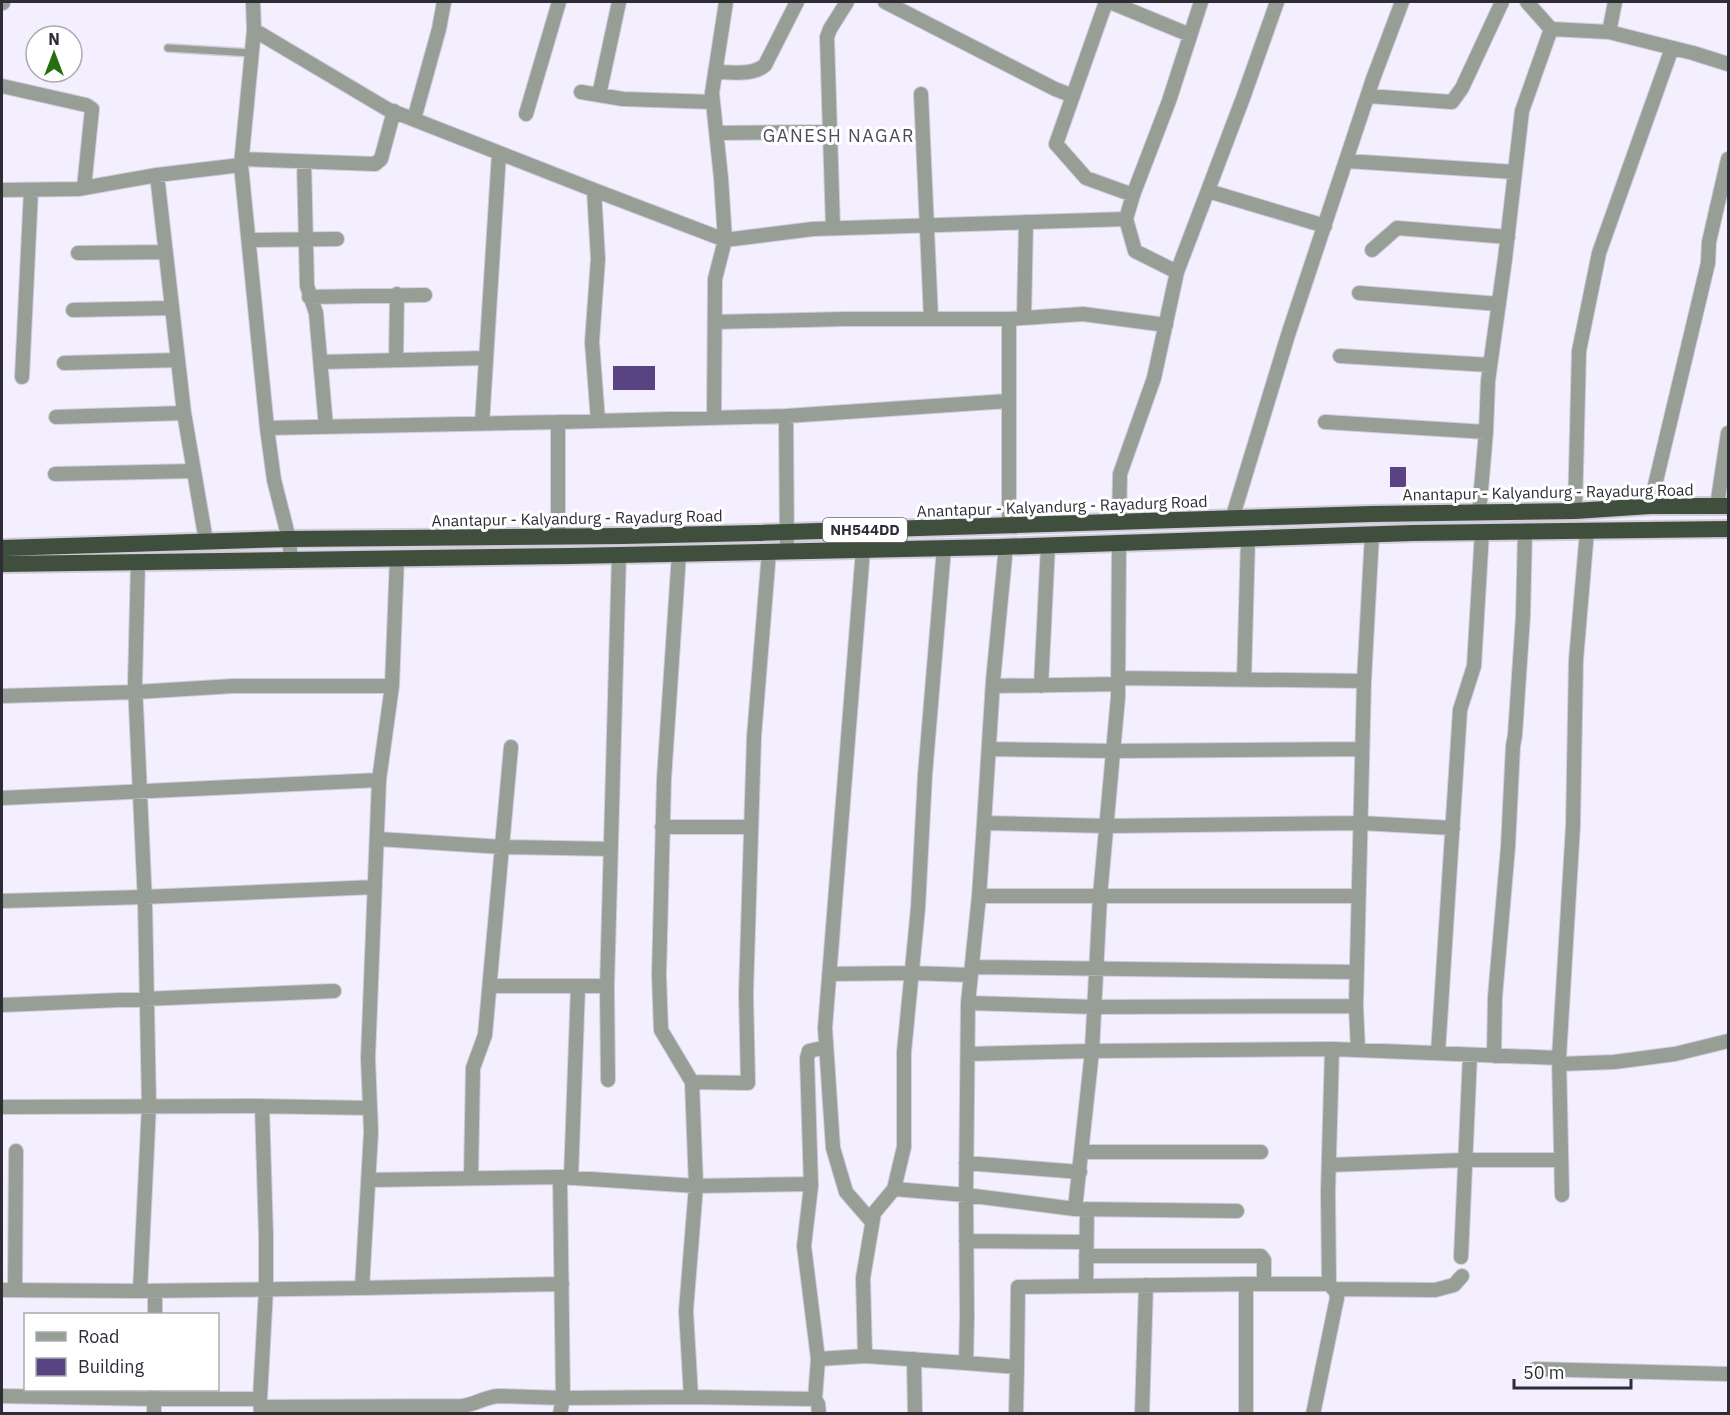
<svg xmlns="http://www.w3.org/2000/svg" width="1730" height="1415" font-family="'IBM Plex Sans',sans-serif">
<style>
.building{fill:#594383}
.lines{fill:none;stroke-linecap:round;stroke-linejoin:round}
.service-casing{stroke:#d0ccda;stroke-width:10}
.minor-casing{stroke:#d0ccda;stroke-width:16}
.trunk-casing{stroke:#d0ccda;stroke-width:20}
.service{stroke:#969e95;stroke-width:7}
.minor{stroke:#969e95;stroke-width:14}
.trunk{stroke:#404e3e;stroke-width:16}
.labels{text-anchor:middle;stroke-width:6;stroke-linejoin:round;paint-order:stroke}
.shield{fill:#fff;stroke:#6d6b72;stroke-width:1.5}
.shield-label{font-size:15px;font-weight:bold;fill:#2f2c36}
.street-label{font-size:16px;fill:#2f2c36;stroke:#fff}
.neighbourhood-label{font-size:18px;letter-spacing:1.5px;fill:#4f495d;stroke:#fff}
</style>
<rect width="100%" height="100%" fill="#f3effe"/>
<path class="building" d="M613,366h42v24h-42z
M1390,467h16v20h-16z"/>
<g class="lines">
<defs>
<path id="service" d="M168,48l84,5"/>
<path id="minor" d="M253,2l1,28 -13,135 26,263 291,-6
M885,2l170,87 18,7
M1106,2l-50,142 30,34 47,17 -7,24 9,32 42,21 -23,106 -34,96 -1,49
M1110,2l80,33
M1527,2l24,27
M1615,2l-6,30 84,21 35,11
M2,3h1
M254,30l133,79 207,81
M715,72c15,0 38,4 50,-7l32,-63
M2,86l84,19 6,4 -8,79
M581,92l42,7 90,3
M921,94l10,225
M599,95l20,-93
M1368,96l84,6 10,-14 40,-86
M526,114l33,-112
M414,119l25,-90 5,-27
M716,133l114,-1
M242,159l133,5 6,-5 13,-48
M1347,161l168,11
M304,162l3,124 9,27 10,114
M2,190l76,-1 79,-14
M1208,191l117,35
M1133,195l36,-94 32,-99
M833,228l-6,-191 3,-8 17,-27
M249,240l88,-1
M1372,250l25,-22 111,9
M78,253l88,-1
M1177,272l66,-174 34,-96
M1359,293l140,11
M309,297l116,-2
M73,310l99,-2
M1024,318l2,-96
M715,322l130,-3h164
M1340,356l150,9
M396,360l1,-66
M321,362l165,-4
M64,363l114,-3
M22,377l9,-187
M786,416l1,135
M56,417l128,-4
M714,418l1,-139 10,-39 -4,-62 -9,-85 14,-91
M598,421l-6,-79 6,-83 -4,-69 131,50 88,-11 313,-10
M1325,422l161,10
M482,424l17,-271
M267,428l7,52 15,59 2,21
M55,474l139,-3
M1650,506l58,-243 1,-21 19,-83
M1717,506l11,-73
M1575,511l4,-160 20,-98 73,-205
M1479,513l7,-81 2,-51 17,-122 17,-148 29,-82 58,3
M1232,519l56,-184 85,-256 29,-77
M1009,526v-207l74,-5 83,11
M558,536v-114l228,-6 222,-15
M206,541l-22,-128 -27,-238 84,-10
M1119,543l-1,154 -18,199 -8,155 -17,158 162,2
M1006,546l-13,135 -9,142 123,3 253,-3 93,5
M863,550l-38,478 8,120 13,44 26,30
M679,554l-15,225 -5,196 2,55 31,52
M397,558l-5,128 -13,94 -11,278 3,74 -9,156 200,-4
M138,562l-3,122 10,219 4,203 -9,185 222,-3
M1118,678l246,3
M1244,680l4,-142
M993,686l125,-2
M1041,686l7,-141
M2,696l134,-4 97,-6h159
M989,749l124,2 249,-2
M2,798l377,-18
M984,823l-5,73 -11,107 -2,192 109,14
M662,827h89
M378,839l124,8 109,2
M979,896h379
M2,901l142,-4 231,-10
M972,967l384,5
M829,974l82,-1 60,2
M490,986h117
M968,1003l127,4 261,-1 8,-325 8,-147
M2,1005l332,-14
M1356,1006l2,44
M1438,1053l22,-343 14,-44 8,-134
M968,1054l124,-3 240,-2 227,9
M1494,1056l1,-59 13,-150 5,-101 2,-11 8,-119 2,-84
M1559,1064l55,-2 61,-8 53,-13
M608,1080l-1,-94 12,-431
M2,1107l249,-1 119,2
M1082,1152h179
M966,1163l114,9
M1329,1165l136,-5h96
M471,1177l2,-109 12,-33 26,-288
M571,1178l7,-192
M369,1180l191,-3
M811,1186l-4,-128 2,-7 17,-4
M894,1189l10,-42v-95l14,-144 7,-133 19,-227
M1562,1195l-3,-137 14,-232 3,-166 11,-129
M966,1241l120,1
M1086,1256h175l3,4v24
M1461,1257l9,-202
M1086,1286l1,-77
M1334,1289l101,1 19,-5 8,-9
M2,1290l138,1
M15,1290l1,-139
M155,1314v-23
M818,1359l-3,40 -124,-2 -5,-86 10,-125 112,-2 3,2 -7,60 14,113 47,-3
M914,1359l1,55
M966,1363l-101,-7 -2,-78 11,-65 20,-24 72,6 1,121 -1,47 51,4 1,-80 228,-3
M1535,1369l193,5
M2,1396l152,3h106
M691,1397l-128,1 -3,-221 136,9 -4,-104 56,1 -2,-89 8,-257 15,-185
M815,1399l3,5 1,10
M261,1407l202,-1c12,-2 23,-9 35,-10l65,2 -3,16
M154,1414v-24
M261,1414l-1,-15 6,-110v-53l-4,-130
M1016,1414l1,-47
M1142,1414l4,-129
M1246,1414v-130h83l-1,-92 4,-143
M1313,1414l24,-116 -1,-6 -7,-8"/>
<path id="trunk" d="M2,548l287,-9 334,-3 134,-3 614,-19 204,-3 75,-5h78
M2,564l568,-8 429,-9 414,-14 315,-4"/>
</defs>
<use href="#service" class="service-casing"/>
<use href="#minor" class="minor-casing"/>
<use href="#trunk" class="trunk-casing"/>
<use href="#service" class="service"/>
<use href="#minor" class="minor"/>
<use href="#trunk" class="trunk"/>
</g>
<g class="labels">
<rect class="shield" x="823" y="518" width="84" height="24" rx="4.5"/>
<g class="shield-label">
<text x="865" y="535">NH544DD</text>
</g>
<g class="street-label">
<text transform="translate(1548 492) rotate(-1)" y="6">Anantapur - Kalyandurg - Rayadurg Road</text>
<text transform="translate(1062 506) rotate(-2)" y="6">Anantapur - Kalyandurg - Rayadurg Road</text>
<text transform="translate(577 518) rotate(-1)" y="6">Anantapur - Kalyandurg - Rayadurg Road</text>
</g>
<g class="neighbourhood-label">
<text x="839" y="142">GANESH NAGAR</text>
</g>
</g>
<rect width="1730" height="1415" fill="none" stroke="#2f2c36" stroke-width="6"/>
<rect x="24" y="1313" width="195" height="78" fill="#ffffff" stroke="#acabaf" stroke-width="1.5"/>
<rect x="36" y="1332" width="30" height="9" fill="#969e95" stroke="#acabaf" stroke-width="1.5"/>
<text x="78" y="1343" font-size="18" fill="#2f2c36">Road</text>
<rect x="36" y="1358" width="30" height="18" fill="#594383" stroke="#acabaf" stroke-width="1.5"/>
<text x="78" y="1373" font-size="18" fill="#2f2c36">Building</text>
<g transform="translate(54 54)"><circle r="28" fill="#ffffff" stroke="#acabaf" stroke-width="1.5"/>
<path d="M0-4.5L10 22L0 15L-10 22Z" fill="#236f12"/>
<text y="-9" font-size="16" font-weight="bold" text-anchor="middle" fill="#2f2c36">N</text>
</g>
<path d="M1514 1379v9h117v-9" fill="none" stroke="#2f2c36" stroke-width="3"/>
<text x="1523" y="1379" font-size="18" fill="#2f2c36" stroke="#ffffff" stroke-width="4.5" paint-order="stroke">50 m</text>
</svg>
